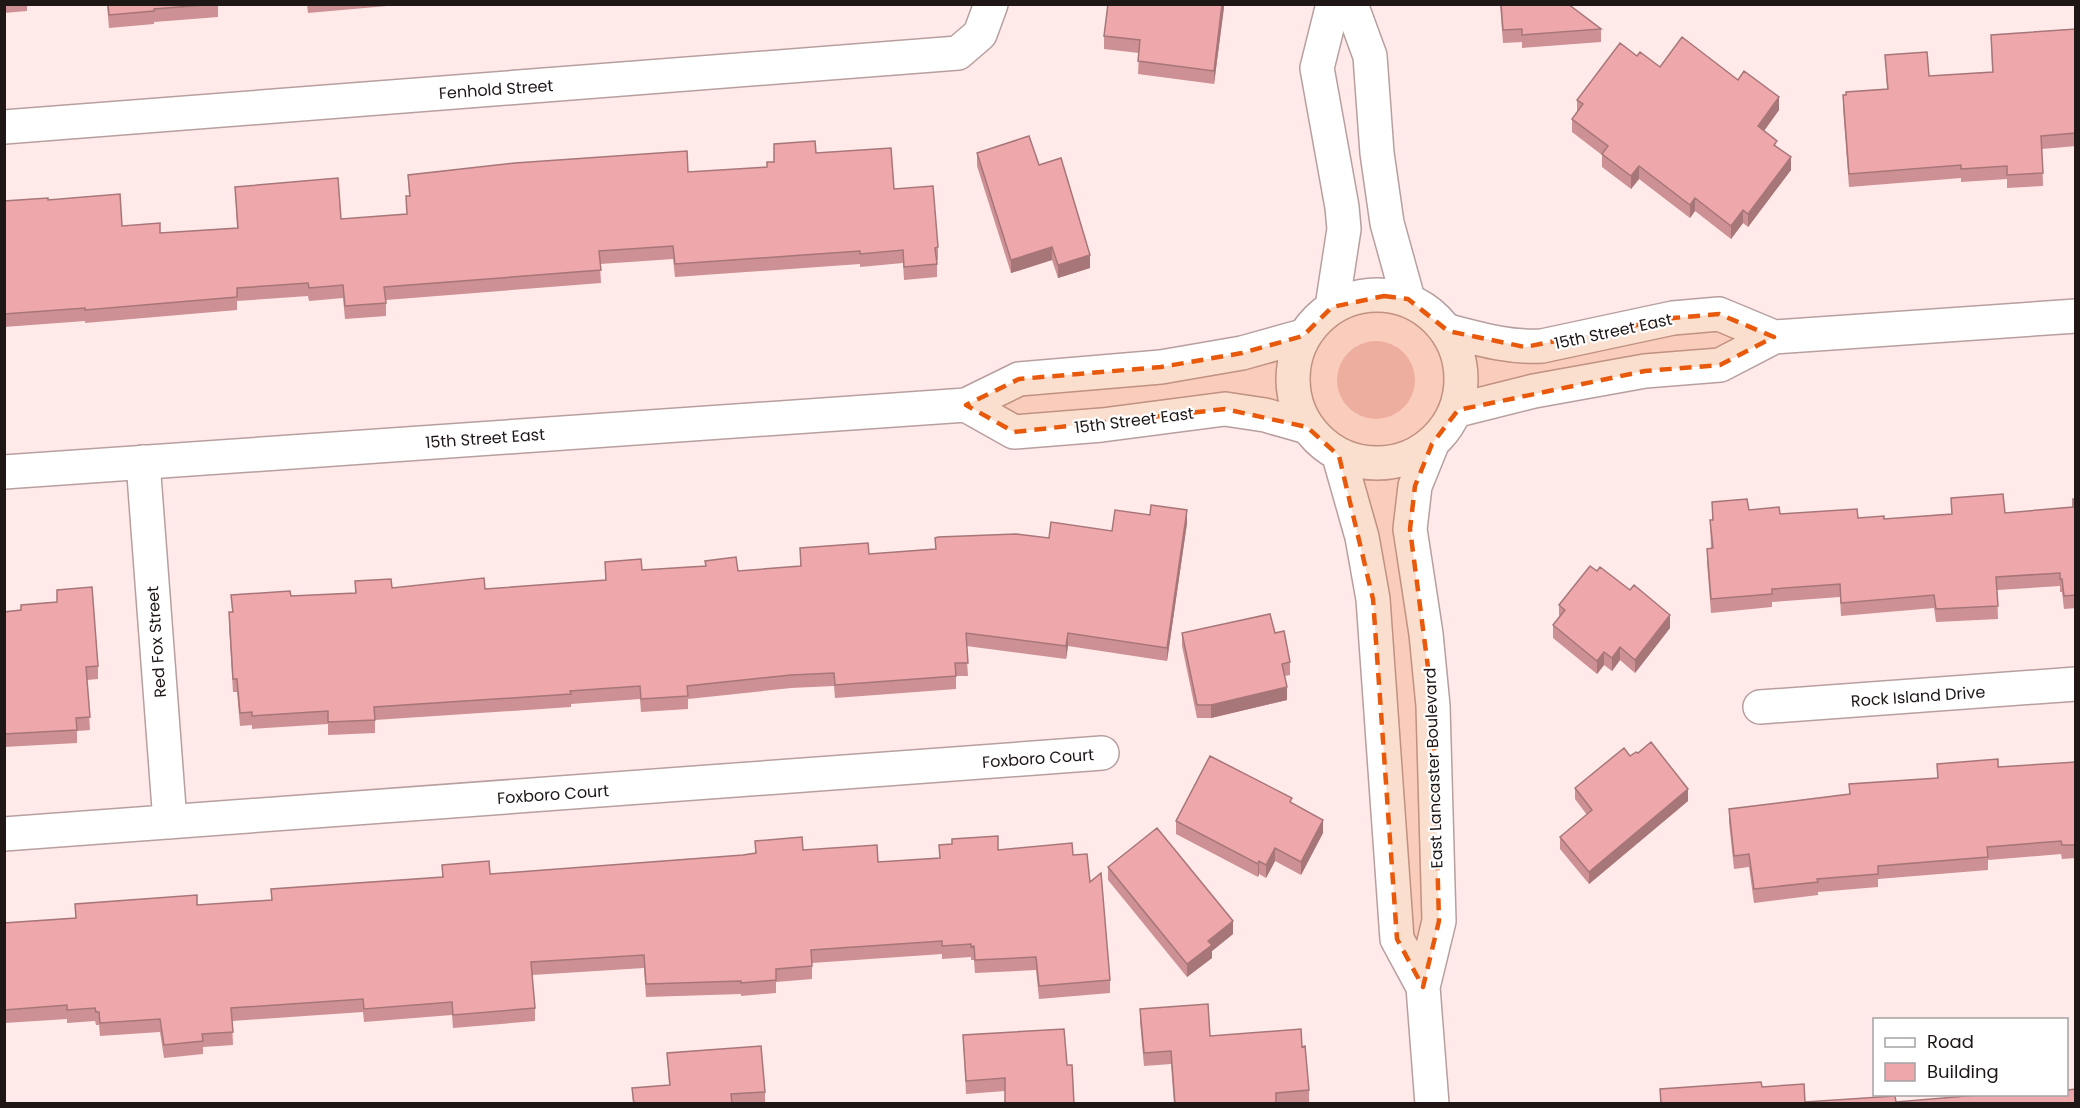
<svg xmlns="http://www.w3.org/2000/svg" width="2080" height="1108" font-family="Poppins,sans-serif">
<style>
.green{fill:#f1c3c5}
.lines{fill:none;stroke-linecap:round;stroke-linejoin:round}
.minor-casing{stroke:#b89f9f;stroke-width:36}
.tertiary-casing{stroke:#b89f9f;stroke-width:36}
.secondary-casing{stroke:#b89f9f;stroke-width:36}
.minor{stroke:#fff;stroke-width:33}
.tertiary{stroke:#fff;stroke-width:33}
.secondary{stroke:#fff;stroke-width:33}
.wall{fill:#cd9094}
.shaded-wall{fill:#a77678}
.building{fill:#eea8ac;stroke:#a77678;stroke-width:1.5}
.marked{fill:#e8590c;fill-opacity:0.2;stroke:#e8590c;stroke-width:4.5;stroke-dasharray:12 8;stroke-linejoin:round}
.labels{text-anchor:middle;stroke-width:4.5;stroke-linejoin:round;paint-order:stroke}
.street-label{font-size:16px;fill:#1f1616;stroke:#fff}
</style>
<rect width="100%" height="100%" fill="#ffe9e9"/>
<path class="green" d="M1337 380a39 39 0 1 1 78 0a39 39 0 1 1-78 0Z"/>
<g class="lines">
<defs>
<path id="minor" d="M4,127l954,-74 22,-19 11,-30
M143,462l27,360
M1760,707l316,-23
M4,834l1098,-81"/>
<path id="tertiary" d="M1448,331c31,8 62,17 94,15l131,-28 46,-4 55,23
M966,405l48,27 88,-7 123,-16 40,6 42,12
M1458,410l76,-19 111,-20 75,-6 54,-28 302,-21
M4,472l962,-67 53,-26 142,-12 81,-14 61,-17"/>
<path id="secondary" d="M1351,4l19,52 7,97 10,70 21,76
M1293 379a84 84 0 1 1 168 0a84 84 0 1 1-168 0Z
M1332,307l12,-78 -2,-22 -25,-139 16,-64
M1339,456l23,81 11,62 24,340 26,48
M1432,1104l-9,-117 16,-66 -6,-215 -7,-72 -16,-105 5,-43 17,-42"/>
</defs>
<use href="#minor" class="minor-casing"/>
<use href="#tertiary" class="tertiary-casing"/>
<use href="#secondary" class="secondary-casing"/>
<use href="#minor" class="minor"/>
<use href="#tertiary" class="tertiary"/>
<use href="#secondary" class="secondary"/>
</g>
<path class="wall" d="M4,4h23v7l-23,2z
M107,4h111v13l-64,5v2l-45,4z
M307,4h103l-102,9z
M1224,4l-10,80 -76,-10 1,-21 -35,-4v-13z
M1500,4h68l33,25v13l-79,6v-6l-19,1z
M2076,29v117l-34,3 1,37 -36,2v-9l-46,3v-4l-112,9 -6,-79v-13l44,-6 -2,-34 44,21 63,-4 -1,-37z
M1637,56l23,11 78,13 41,30 -15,21 13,16 14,23 -43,57 -5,-4 -12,16 -36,-28 -5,7 -51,-39 -8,10 -29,-22v-12l-30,-23v-13l5,-7v-12z
M816,153l78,36 44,58v13h-1v17l-33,3 -1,-17 -43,4v-3l-185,13 -2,-18 -73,5 1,19 -215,17v16l-41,3 -2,-21 -34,3 -1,-5 -71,5v9l-152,13v-2l-81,6v-126l44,-1 74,26 38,7 77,-5 -2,-41 106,32 66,-5 -1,-18h3l-1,-21 280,-3 79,-5 7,-5z
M977,153l62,12 51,103 -32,10 -6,-18 -41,13 -34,-107z
M1951,498l54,15 68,-6v-8h3v109l-12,1 -2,-17h-2v-6l-63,4 1,29 -62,3 -2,-14 -93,8 -1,-19 -68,5v5l-61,6 -4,-51v-13l4,-1 -1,-28h2v-18l37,8 31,4 104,5 68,-5z
M1187,523l-20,138 -99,-15 -2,13 -100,-13 2,30h-12v13l-121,9 -1,-12 -43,2 -103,11v10l-47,3 -1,-13 -69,5v3l-196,13v13l-47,2v-11l-76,5v-4l-12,1 -3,-34h-4l-4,-67v-13h3l-1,-17 60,1 64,-3v-12l37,7 93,1 120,-9v-18l37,8 63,-4v-5l33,10 62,-5v-18l69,6 66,-5v-11h114z
M57,590l41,76v13l-11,1 3,50 -13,1v12l-73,4v-135l17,-2 36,-8z
M1559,605l111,23 -35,45 -15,-13 -8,11 -8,-6 -7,9 -44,-36v-13l6,-7z
M1182,633h93l15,29v13l-5,1 2,24 -76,18h-14l-15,-72z
M1630,756l58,45 -99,83 -29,-35v-12l27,-22 -12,-16v-11z
M2076,762v96l-14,1 -1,-5 -73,6v10l-110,9v8l-60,5v3l-64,8 -5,-36 -15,2 -5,-47v-13l120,-15v-10l88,-6v-14l61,3z
M1292,803l31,30 -22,42 -26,-14 -9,17 -7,-4 -1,3 -82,-43v-13z
M755,841l48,9 75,12 61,-4v-13l59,5 75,5 17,27 20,98v13l-71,6 -3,-29 -61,3 -1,-13h-3v-3l-29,2v-5l-130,9v16l-36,3v11l-35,3v-2l-95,3 -2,-29 -112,7 3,33v13l-82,7 -1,-13 -88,7 -1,-10 -131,9 1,24 -30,2v7l-39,4 -4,-26 -60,4 -1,-11h-3l-1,-4 -28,2v-4l-63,4v-100l71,-5v-14l122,1 74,-5v-11l171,-12v-12l48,9 253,-19 12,-2z
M1108,867l125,67 -21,17v7l-25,19 -79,-97z
M1140,1009l70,27 92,11 7,43v13l-135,1 -3,-40 -27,2 -4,-44z
M1064,1029l-59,62 -39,3 -3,-59z
M667,1053l98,39v12h-132l-1,-16 37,-3z"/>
<path class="shaded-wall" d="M1222,4h2v4l-10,76v-13z
M1779,97v13l-21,29v-13z
M1791,157v13l-43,57v-13z
M1639,166v13l-8,10v-13z
M1695,198v13l-5,7v-13z
M1743,210v13l-12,16v-13z
M1052,247v13l-41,13v-13z
M1090,255v13l-32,10v-13z
M1187,510v13l-20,138v-13z
M1670,615v13l-35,45v-13z
M1068,633v13l-2,13v-13z
M1620,647v13l-8,11v-13z
M1604,652v13l-7,9v-13z
M1287,687v13l-76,18v-13z
M1688,789v12l-99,83v-12z
M1323,820v13l-22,42v-13z
M1275,848v13l-9,17v-13z
M1259,861v13l-1,3v-13z
M1233,921v13l-21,17v7l-25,19v-13l21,-23z"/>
<path class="building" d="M108,4h109l-63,5v2l-45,4z
M1108,4h114l-8,67 -76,-10 2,-21 -36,-4z
M1501,4h67l33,25 -79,6v-6l-19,1z
M2076,29v104l-35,3 2,37 -36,2v-9l-46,3v-4l-112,9 -6,-79h3v-3l42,-3 -3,-34 42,-3 2,24 64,-4 -2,-37z
M1682,37l56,43 6,-9 35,26 -21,29 19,15 -3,4 17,12 -43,57 -5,-4 -12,16 -36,-28 -5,7 -51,-39 -8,10 -29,-22 6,-8 -36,-27 11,-15 -6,-4 43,-57 17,13 3,-4 20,15z
M1029,136l10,29 22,-7 29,97 -32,10 -6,-18 -41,13 -34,-107z
M815,141l1,12 75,-5 3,41 39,-3 5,61 -3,1 2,16 -33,3 -1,-17 -43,4v-3l-185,13 -2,-18 -74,5 2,19 -217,17 2,16 -41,3 -2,-21 -34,3 -1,-5 -71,5v9l-152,13v-2l-81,6v-113l44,-3v2l72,-6 2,32 38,-3v10l78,-5 -3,-41 103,-9 3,41 66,-5 -1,-18h4l-2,-21 107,-12 172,-12 1,21 79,-5v-5h7v-18z
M2003,494l2,19 68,-6v-8h3v96l-12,1 -2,-17h-2v-6l-64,4 2,29 -62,3 -2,-14 -93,8 -1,-19 -68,5v5l-61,5 -4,-50 6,-1 -3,-28h3l-1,-18 35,-3 2,11 30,-3 1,7 77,-5 1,9 26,-2v3l68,-5 -1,-16z
M1151,505l36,5 -20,138 -99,-15 -2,13 -100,-13 2,30h-13l1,13 -121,9 -1,-12 -43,2 -104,11 1,10 -47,3 -1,-13 -70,5 1,3 -197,13 1,13 -47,2v-11l-76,5v-4l-12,1 -3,-34h-4l-4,-67h4l-2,-17 59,-4 1,5 65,-3 -1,-12 36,-2 1,9 92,-10 1,11 121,-9 -1,-18 36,-3 1,11 64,-4 -1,-5 31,-4 2,14 63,-5 -1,-18 68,-5 1,11 67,-5 -1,-11 3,-1 78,-3 33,4 2,-16 61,9 3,-21 35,5z
M1590,566l7,5 3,-4 30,23 4,-5 36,30 -35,45 -15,-13 -8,11 -8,-6 -7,9 -44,-36 12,-15 -6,-5z
M92,587l6,79 -12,1 4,50 -14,1 1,12 -73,4v-122l17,-2v-5l36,-3v-12z
M1270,614l5,19 9,-2 6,31 -8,2 5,23 -76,18h-14l-15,-72z
M1651,742l37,47 -99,83 -29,-35 32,-27 -17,-22 49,-40 6,8 6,-4 2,1z
M1210,756l82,42 -2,4 33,18 -22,42 -26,-14 -9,17 -7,-4 -1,3 -82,-43z
M1998,759v8l78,-5v83h-14l-1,-4 -74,6 1,10 -110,9v8l-61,5 1,3 -64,7 -5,-35 -15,2 -5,-47 121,-15 -1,-10 89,-6 -1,-14z
M1157,828l76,93 -25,20 4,4 -25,19 -79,-97z
M998,836v14l74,-7 1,12 14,-1 3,28 11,-9 9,107 -71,6 -3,-29 -61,3 -1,-14 -3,1v-3l-29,2v-5l-131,9 1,16 -36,3v11l-35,3v-2l-95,3 -2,-29 -113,7 4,46 -82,7 -1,-13 -88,7 -1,-10 -132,9 2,24 -31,2 1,7 -39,4 -4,-26 -60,4 -1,-11h-3l-1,-4 -28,2v-5l-63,5v-87l72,-5 -1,-14 122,-9v10l75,-5 -1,-11 172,-12 -1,-12 47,-4 1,13 253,-19 13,-2 -1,-12 47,-4 1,13 74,-5 1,17 62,-4 -1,-13 13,-1v-5z
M1208,1004l2,32 91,-7 1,18 3,-1 4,44 -33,3v11h-101l-4,-53 -27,2 -4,-44z
M1064,1029l3,36h5l2,39h-69v-26l-39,3 -3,-46z
M761,1046l4,46 -34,2 1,10h-98l-2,-16 38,-3 -3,-32z
M1761,1082l1,5 42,-3 1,18 90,-6 1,6 83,-7h88v-5l9,-1v15h-415l-1,-15z"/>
<path class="marked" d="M1384,296l24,3 40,32 77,16 148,-29 46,-4 55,23 -54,28 -75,6 -187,39 -26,34 -17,42 -5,43 23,177 6,215 -16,66 -26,-48 -24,-340 -34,-143 -32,-29 -82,-18 -211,23 -48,-27 53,-26 142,-12 81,-14 61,-17 29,-29z"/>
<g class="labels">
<g class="street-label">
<text transform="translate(496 89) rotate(-4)" y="6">Fenhold Street</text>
<text transform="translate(1613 331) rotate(-12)" y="6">15th Street East</text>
<text transform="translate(1134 420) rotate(-7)" y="6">15th Street East</text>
<text transform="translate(485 438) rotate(-4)" y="6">15th Street East</text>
<text transform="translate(156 642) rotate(-94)" y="6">Red Fox Street</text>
<text transform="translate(1918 696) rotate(-4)" y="6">Rock Island Drive</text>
<text transform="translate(1038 758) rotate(-4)" y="6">Foxboro Court</text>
<text transform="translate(1433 768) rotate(-92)" y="6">East Lancaster Boulevard</text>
<text transform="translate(553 794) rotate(-4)" y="6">Foxboro Court</text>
</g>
</g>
<rect width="2080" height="1108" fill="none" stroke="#1f1616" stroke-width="12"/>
<rect x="1873" y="1018" width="195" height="78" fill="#ffffff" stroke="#a5a2a2" stroke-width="1.5"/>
<rect x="1885" y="1038" width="30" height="9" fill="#ffffff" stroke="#a5a2a2" stroke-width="1.5"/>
<text x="1927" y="1048" font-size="18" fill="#1f1616">Road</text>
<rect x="1885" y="1063" width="30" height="18" fill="#eea8ac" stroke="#a5a2a2" stroke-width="1.5"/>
<text x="1927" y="1078" font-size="18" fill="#1f1616">Building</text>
</svg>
